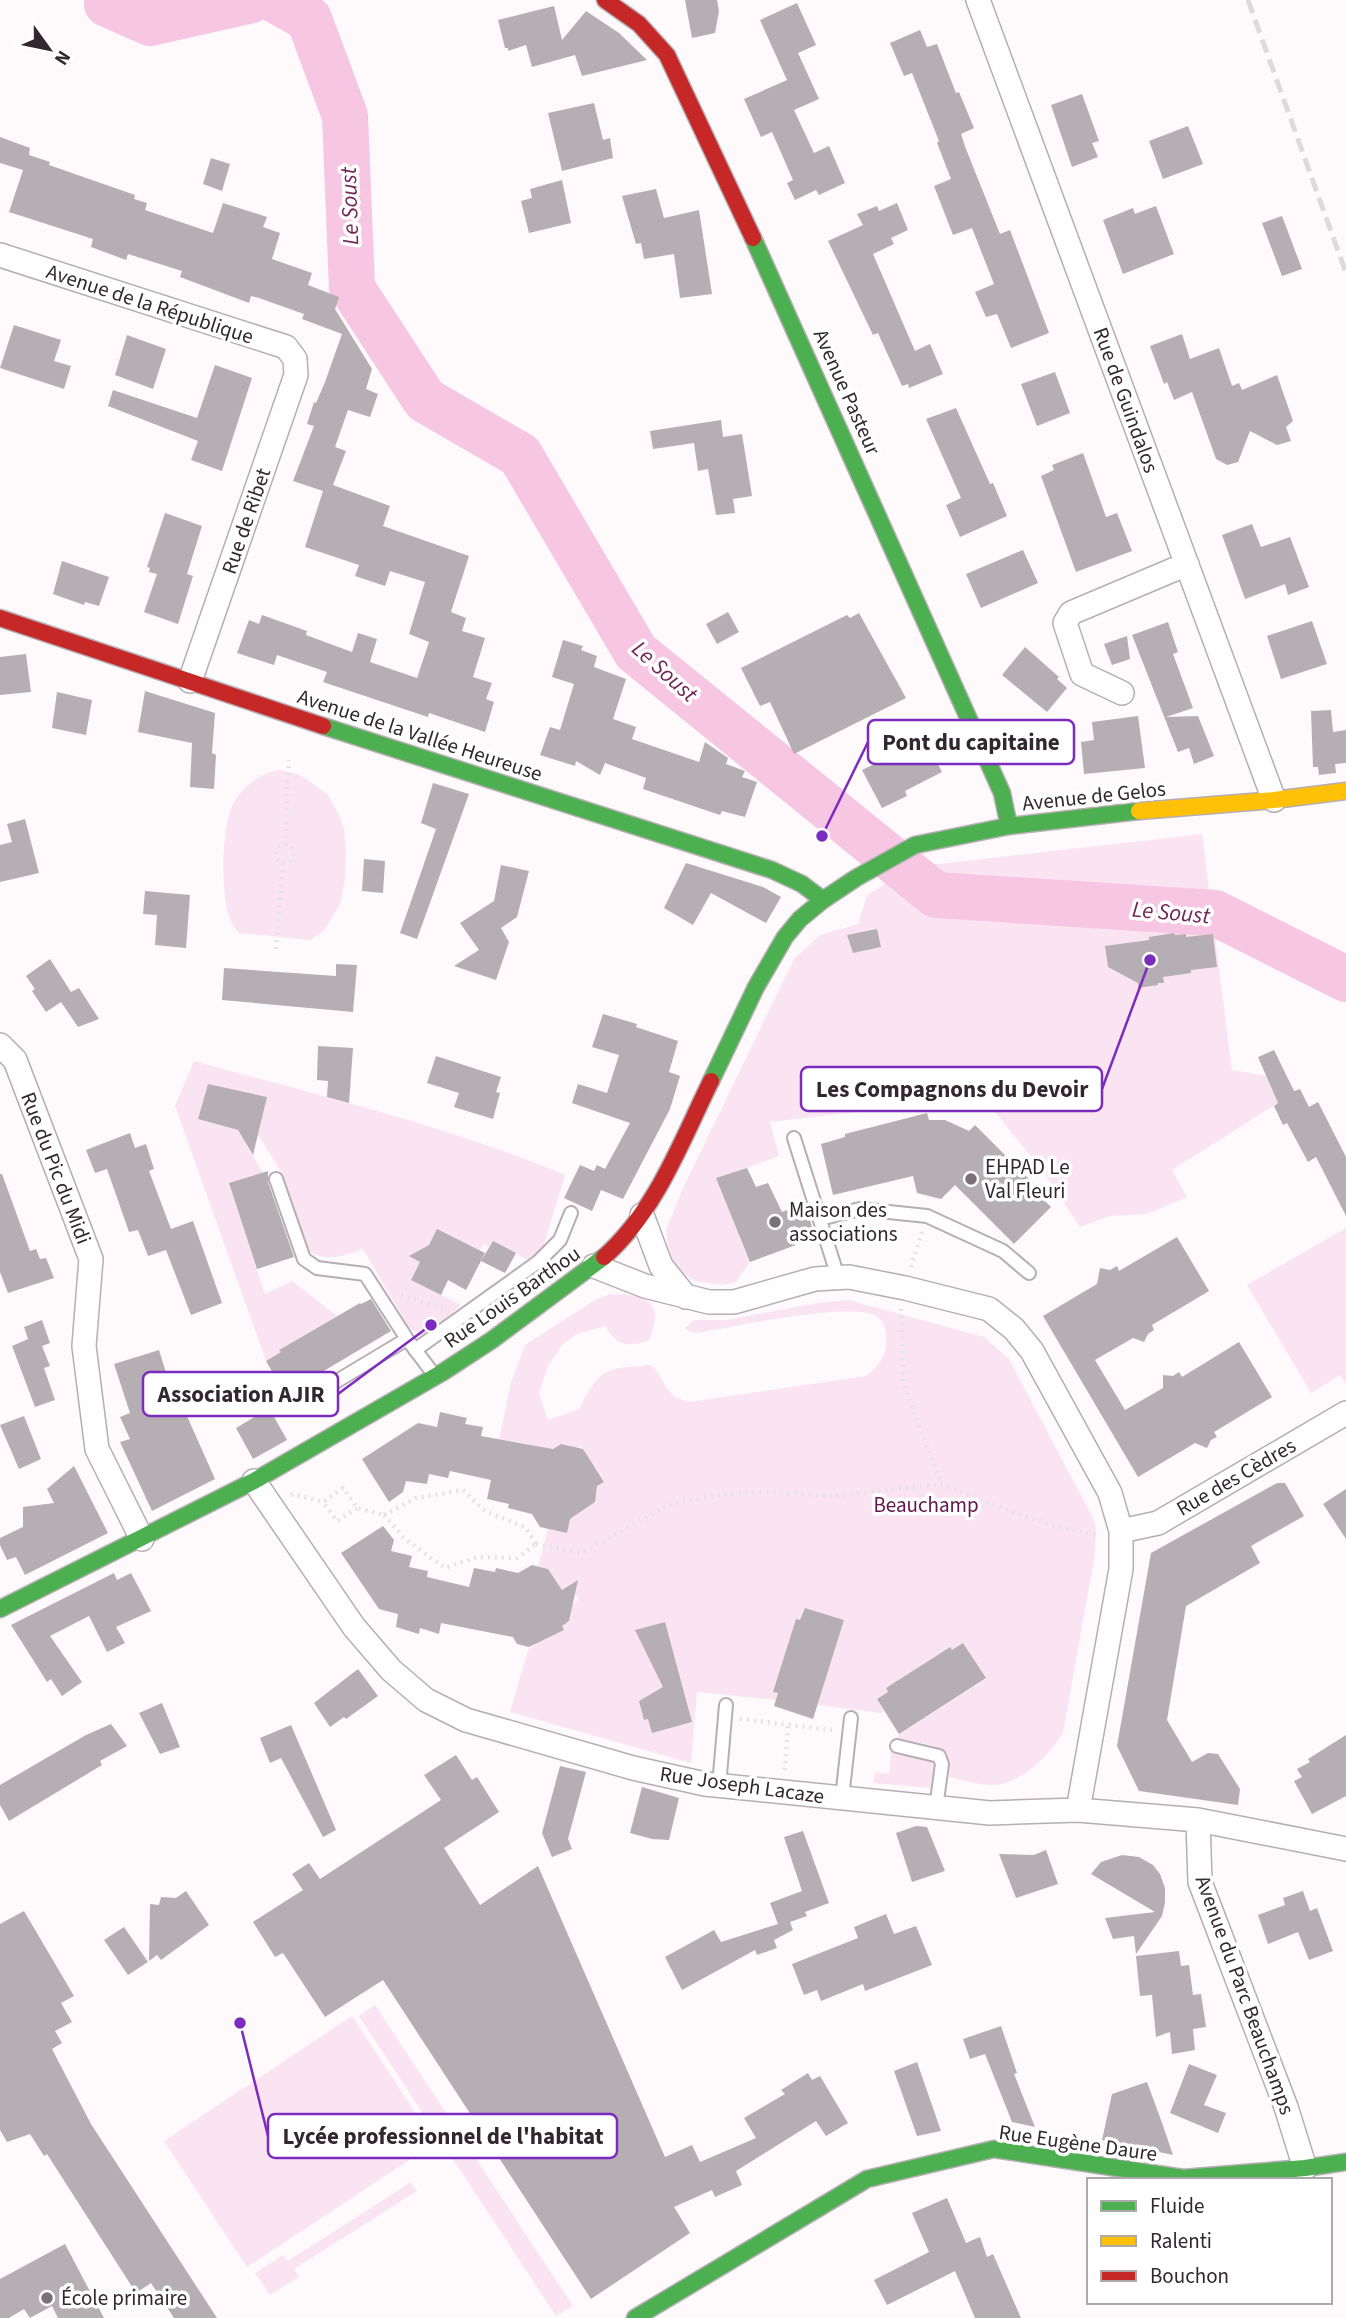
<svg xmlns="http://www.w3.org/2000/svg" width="1346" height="2318" font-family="'Source Sans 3',sans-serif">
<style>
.green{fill:#fbe4f1}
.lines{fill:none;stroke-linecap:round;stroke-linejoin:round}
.river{stroke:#f6c6e2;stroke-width:46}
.building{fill:#b5aeb2}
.lane-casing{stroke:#b5aeb2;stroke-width:16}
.street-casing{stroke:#b5aeb2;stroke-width:26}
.fast-casing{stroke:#b5aeb2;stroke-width:19}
.slow-casing{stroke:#b5aeb2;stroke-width:19}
.jam-casing{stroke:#b5aeb2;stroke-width:19}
.path{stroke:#e4e3e4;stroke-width:4.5;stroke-dasharray:2 5;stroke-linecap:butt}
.lane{stroke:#fffeff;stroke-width:12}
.street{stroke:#fffeff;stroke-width:23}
.fast{stroke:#4caf50;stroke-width:16}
.slow{stroke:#ffc107;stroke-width:16}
.jam{stroke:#c62828;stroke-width:16}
.rail{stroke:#dcdbdc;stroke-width:5;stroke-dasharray:14 7;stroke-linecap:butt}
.poi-dot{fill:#797175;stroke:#fff;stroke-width:2.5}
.labels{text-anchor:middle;stroke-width:7;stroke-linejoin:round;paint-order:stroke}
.street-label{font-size:21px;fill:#31272d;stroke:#fff}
.poi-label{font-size:21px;fill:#31272d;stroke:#fff;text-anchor:start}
.park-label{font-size:21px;fill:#621549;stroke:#fff}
.water-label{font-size:23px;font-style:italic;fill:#722657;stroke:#fff}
.leader{fill:none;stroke:#7b2cbf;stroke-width:2.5}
.callout-dot{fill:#7b2cbf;stroke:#fff;stroke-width:2.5}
.callout{fill:#fff;stroke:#7b2cbf;stroke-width:2.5}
.callout-label{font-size:23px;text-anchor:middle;font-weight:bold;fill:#31272d}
</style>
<rect width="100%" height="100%" fill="#fefafc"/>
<path class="green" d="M279,770l19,4 17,11 13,10 11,20 5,14 2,22 -1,29 -5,24 -16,27 -14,9 -71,-7c-3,-4 -8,-9 -9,-14 -10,-25 -9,-96 5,-119 10,-15 25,-27 44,-30z
M1202,834l30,236 34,6 12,27 -106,67 15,27 -40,17 -37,2 -30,11 -35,-53 -54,-67 -67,-22 -67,27 -87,10 9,34 -62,23 27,56 -5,2 11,25 -14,20 -14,3 -28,-4 -19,-13 -7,-22 -2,-16 16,-40 112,-231 26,-24 38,-11 9,-29 45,-28z
M194,1061c124,34 251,64 371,114l-23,76 -14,9 -35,-19 -4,6 -6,-3 -3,6 -43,-20 -26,50 50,25 -29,26 -9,5 -14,-8 -46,-79c-19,7 -40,14 -57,0l-27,-81 -21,-33 8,-38 -58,-13 -10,35 40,11 25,43 -34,11 36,110 27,-13 45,35 -57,33 1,3 -15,9 -91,-255z
M1346,1228v156l-6,-9 -29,18 -64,-108z
M610,1294c35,0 56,7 39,46 -22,8 -31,6 -44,-14l-28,8 -15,11 -14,21 -9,27 9,27 31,-11c23,-43 25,-40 72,-44 16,15 12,32 39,37l176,-26c12,-9 21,-21 20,-36 0,-10 -1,-19 -10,-24 -25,-15 -146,11 -178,17l-8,-1 -5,-4 9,-8h32l92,-17 30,-3 136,37 25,22 84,159 3,10 -1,26 -32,179c-14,23 -46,55 -75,52 -13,-1 -26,-5 -39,-8 3,-36 -24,-32 -51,-38l1,-5 87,-55 -22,-35 -12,6 -3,-3 -63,41 2,4 -11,7 6,10 -1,4 -65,-8 27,-85 -39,-12 -31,84 4,1 -2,7 -79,-8 -6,71 -181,-51 18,-62 14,-11 2,1 19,-10 -1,-4 7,-5 2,-16 8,-5 -9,-14 -8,4 -14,-21 -10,-3 10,-37 19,4 3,-14 25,-17 2,-16 7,-5 -9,-14 -7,4 1,-12 -8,-13 -7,4 -3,-4 -11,-2 -20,15 3,-12 -44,-8 12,-56 14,-38 70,-45z
M891,1753l41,8 2,7 -4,20 -57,-5 2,-11 14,2z
M375,2005l198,301 -17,10 -197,-300z
M352,2016l83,127 -188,124 -83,-126z
M411,2182l6,9 -123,78 5,8 -29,18 -15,-22 28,-18 5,6z"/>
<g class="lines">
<path class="river" d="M107,0v4l43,19 102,-23
M275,0l34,19 36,97 7,172 73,112 95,55 116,197 300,243 279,18 131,66"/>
</g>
<path class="building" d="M685,0h32l2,11 -4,22 -23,5z
M797,3l19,42 -18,8 21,46 -25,11 20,43 15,-7 16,37 -26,12 -3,-5 -21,10 -8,-17 6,-3 -21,-48 -11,5 -17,-38 43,-19 -27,-60z
M554,6l8,34 24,-29 33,22 28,27 -65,16 -7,-21 -43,12 -6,-22 -18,6v-3h-3l-7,-28z
M920,30l7,17 10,-3 19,49 3,-1 15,36 -13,6 5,15 34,85 10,-4 39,103 -38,15 -14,-34 -11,3 -11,-25 19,-8 -22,-56 -19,7 -19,-49 17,-7 -14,-36 2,-2 -27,-68 -8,3 -14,-33z
M1082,94l17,47 -7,2 6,14 -26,10 -21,-62z
M594,103l9,37 7,-2 3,20 -51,13 -14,-58z
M1188,126l15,38 -40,15 -14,-38z
M0,137l30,11 -1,7 21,7 -1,3 86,30 -1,4 13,4 -2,7 68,23 10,-30 44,14 -4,10 17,6 -8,26 40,14 -4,12 31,12 -4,12 37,60 -6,20 12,5 -8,23 -22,-7 -13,37 11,4 -13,34 57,21 -7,20 86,30 -18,56 15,6 -4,13 23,7 -12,39 19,6 -6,16 8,3 -9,30 -56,-19 -1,4 -105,-35 4,-10 -50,-17 -3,10 -37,-12 12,-33 10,4 3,-9 45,16 -1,4 46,17 6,-19 19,6 -7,23 47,16 12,-36 -20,-8 16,-52 -35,-11 -5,15 -30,-10 4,-11 -54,-18 18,-56 -30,-10 21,-55 -7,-2 7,-22 2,1 9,-21 17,-48 -40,-15 2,-5 -45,-16 -8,-2 -2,7 -69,-26 2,-6 -54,-17 -2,6 -35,-13 2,-8 -84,-27 14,-42 -23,-7z
M211,158l19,6 -8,27 -19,-7z
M562,180l9,43 -42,10 -8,-32 11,-3 -2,-9z
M656,189l8,29 35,-8 13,84 -32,4 -6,-44 -30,5 -3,-16 -5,1 -14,-48z
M897,203l11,27 -17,8 3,6 -21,10 42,97 15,-7 13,30 -34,14 -1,-4 -6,2 -24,-53 -5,2 -45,-94 35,-16 -6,-11 20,-8 2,5z
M1156,206l18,48 -51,20 -20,-54 30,-12 2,6z
M1282,216l20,53 -20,7 -20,-53z
M14,325l47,15 -7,21 17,5 -7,23 -64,-21z
M1182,334l8,25 29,-11 13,38 7,-3 3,7 35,-15 16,46 -7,6 5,14 -14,4 -27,-14 -12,31 -11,3 -11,-6 -24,-67 -18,8 -7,-18 -3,2 -14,-38z
M127,335l39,14 -13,40 -38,-14z
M215,365l37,13 -30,93 -31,-11 7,-19 -90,-35 5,-16 84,28z
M1055,372l15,41 -33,13 -16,-42z
M956,408l34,76 3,-1 14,33 -47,21 -14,-32 15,-7 -35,-79z
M721,420l2,17 19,-3 10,62 -19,3 2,14 -19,2 -8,-46 -10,2 -4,-28 -41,6 -3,-18z
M1083,453l23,64 11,-4 15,38 -56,21 -35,-96 13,-6 -2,-5z
M165,513l37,13 -15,48 6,2 -15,48 -34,-12 13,-38 -8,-2 1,-4 -3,-1z
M1252,524l9,23 29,-10 19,50 -21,8 -3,-11 -40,15 -23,-64z
M1023,550l15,33 -57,25 -15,-34z
M62,561l47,16 -10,29 -14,-4 -1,3 -31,-11z
M728,612l11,20 -22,12 -11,-20z
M859,613l47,85 -112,56 -24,-52 -10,4 -19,-38 106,-53 3,3z
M1312,621l15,43 -46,15 -14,-43z
M1168,622l10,30 -5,2 20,54 -27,9 32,-1 16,40 -20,8 -5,-16 -11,4 -46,-117z
M1127,636l3,23 -18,6 -8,-21z
M563,640l20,6 -2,4 16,6 -3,11 32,12 -13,40 23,8 -4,12 67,23 6,-20 23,16 -2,6 19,7 -3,6 15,5 -12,35 -23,-6 -2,4 -77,-26 3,-11 -41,-15 -5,12 -24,-14 -1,5 -35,-11 10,-28 10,3 14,-46 -22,-7z
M1025,647l34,30 -2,2 10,9 -20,24 -45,-37z
M26,654l5,38 -31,3v-38z
M145,691l70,22 -3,40 4,2 -2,34 -24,-2 2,-44 -54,-11z
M57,692l35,8 -6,35 -34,-7z
M1331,710l2,22 13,-2v33l-11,1 1,9 -17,2 -1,-8h-5l-2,-56z
M1138,716l7,52 -61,6 -3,-32 13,-2 -2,-18z
M923,735l19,37 -37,19 2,5 -25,12 -20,-38 25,-12 -1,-4z
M433,783l36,11 -52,145 -17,-6 36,-104 -15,-6z
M25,819l14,54 -39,9v-37l12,-3 -5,-18z
M364,859l21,2 -2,32 -21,-2z
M686,863l77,24 18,10 -15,26 -55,-30 -18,32 -29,-17z
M501,865l28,6 -12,46 -16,11 8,14 -13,38 -42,-14 25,-16 -19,-27 34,-22z
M145,891l45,4 -4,53 -31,-3 2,-30 -14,-1z
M877,929l4,18 -28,6 -6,-18z
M1174,933l1,2 11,-1v3l27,-3 4,33 -26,3v3l-28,4 1,6h-6v2l-20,3v-5l-30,-16 -3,-21 44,-6v-3z
M50,959l21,33 8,-4 20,31 -21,8 -17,-25 -15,10 -14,-21 3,-2 -9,-13z
M336,964l21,1 -4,47 -131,-12 2,-32 112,8z
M603,1014l34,10 -1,3 42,14 -9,31 11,4 -10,33 -47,90 -22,-9 -9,21 -28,-13 16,-33 14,6 3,-6 8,4 25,-46 -58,-20 6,-19 29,9 12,-38 -27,-8z
M318,1046l35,2 -4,55 -22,-6 1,-16 -11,-1z
M1274,1050l20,41 6,-2 9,18 9,-5 28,55v59l-30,-59 -8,5 -21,-39 -4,2 -9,-19 4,-3 -20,-46z
M436,1056l65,21 -5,15 4,1 -7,26 -39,-12 5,-14 -32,-10z
M208,1084l59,13 -14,58 -15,-25 -40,-11z
M927,1113l2,7h16l24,11 6,-6 58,58 -3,3 21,21 -37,37 -59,-59 -14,14 -24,-6 -4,-17 -80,19 -12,-51 24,-7v-3z
M130,1133l5,15 11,-4 8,25 -5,2 22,58 22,-8 29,82 -31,12 -25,-65 -18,6 -10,-26 -9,2 -22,-63 -12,4 -9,-23z
M747,1168l9,19 12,-4 14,29 22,-9 10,29 -20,8 2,5 -46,17 -34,-84z
M268,1171v11l26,75 -37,12 -28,-86z
M0,1174h2l28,77 6,-2 4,10 6,-1 8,20 -46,15 -8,-21z
M437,1229l48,24 -19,37 -18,-10 -7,15 -30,-15 9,-18 -11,-6 20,-11z
M1177,1237l32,54 -57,34 2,5 -6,4 -4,8 -11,-4 -38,22 30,50 38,-22v-13l10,1 6,-4 3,5 57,-35 33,55 -58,35 3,5 -6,3 -4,8 -12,-5 -57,34 -95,-161 54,-32 3,-16 10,2 7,-4 2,5z
M493,1241l23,12 -11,20 -24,-12z
M371,1299l20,32 -106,63 -19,-33 15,-9 -2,-2 81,-47 1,1z
M42,1320l8,23 -8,3 8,20 -6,2 11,32 -20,7 -23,-61 16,-7 -4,-12z
M159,1350l15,48 4,-2 37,83 -63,32 -32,-69 10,-3 -10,-22 10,-4 -16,-49z
M269,1408l18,32 -34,19 -17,-31z
M440,1412l27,6 -2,6 18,3 -2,9 72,13 8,-5 22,5 21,33 -7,4 -2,16 -25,17 -3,14 -27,-6 -8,-13 -24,-6 1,-4 -22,-5 4,-19 -41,-9 -2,7 -19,-4 -2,10 -21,-3 -3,11 -14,10 -27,-43 56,-36 19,4z
M24,1416l17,43 -22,10 -19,-44z
M74,1466l34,67 -83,42 -9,-18 -9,3 -7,-15v-7l23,-11v-20l31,-4 -7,-14z
M1277,1483h8l19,33 -53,30 9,17 -74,43 -19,114 25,42 16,-9 10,1 22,35 -2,16 -99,-14 -22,-45 34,-193z
M1346,1489v50l-23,-35z
M383,1526l11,14 -3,11 21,5 -3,11 19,4 -1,6 42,10 5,-19 21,4 1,-4 22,5 14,-8 16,4 14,21 16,-10 -9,41 -7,5 2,4 -35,17 -12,-3 -4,-7 -72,-14 -2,11 -19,-6 -1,6 -23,-7 2,-13 -19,-5 -38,-56z
M114,1573l3,7 14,-7 20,38 -35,16 9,16 -18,9 -18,-36 -39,20 32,46 -20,14 -11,-17 -4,3 -36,-57z
M805,1608l39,12 -31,99 -39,-13 4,-13 -5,-1 23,-73 4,1z
M665,1622l27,100 -40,11 -4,-14 -4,1 -5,-19 24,-14 -28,-57z
M963,1643l23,35 -87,56 -22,-35 11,-7 -2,-4 64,-41 2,3z
M358,1669l20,27 -32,23 -2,-2 -14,10 -16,-24z
M162,1703l18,44 -20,7 -21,-41z
M111,1724l16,22 -27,15 2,4 -93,56 -9,-16v-20l86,-50z
M291,1725l45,105 -13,7 -42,-79 -11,5 -10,-25z
M1346,1735v61l-34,18 -18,-33 8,-4 -5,-8 13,-7 -2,-3z
M456,1755l16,25 5,-3 22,35 -55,36 36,57 58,-39 127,291 27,-12 8,17 56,-24 -12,-20 41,-24 -4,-4 27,-17 4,7 8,-4 28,47 -22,13 -10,-15 -80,50 6,14 -27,12 -3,-7 -38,17 16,26 -99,66 -208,-319 -58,37 -42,-64 -8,4 -22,-35 50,-32 -11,-16 17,-11 11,16 121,-79 -17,-25z
M560,1766l26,6 -18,67 4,10 -20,8 -10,-24z
M642,1787l37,11 -10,42 -17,-1 -22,-6z
M916,1826l11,1 18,44 -33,11 -16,-49z
M803,1831l26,72 -24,9 2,4 -17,6 3,8 -19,10 3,8 -20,7 -2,-5 -73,40 -17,-33 49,-27 7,12 57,-18 -8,-21 32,-12 -18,-54z
M1046,1850l12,34 -42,14 -17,-44 35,1z
M1122,1855l17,2 14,8 7,9 5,14v15l-3,13 -26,38 -2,-18 -21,3 -8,-21 50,-6 -64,-38 10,-12z
M186,1891l23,34 -48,35 -4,-5 -8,6 1,-57 9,1 2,-8 15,1z
M1303,1891l7,20 7,-3 16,43 -24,9 -11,-28 -30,12 -10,-29 27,-10 -2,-7z
M24,1911l50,85 -13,7 11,19 -17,9 7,12 -10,6 39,75 126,194h-43l-23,-35 -15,10 -89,-139 -3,2 -14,-22 -23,8 -7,-12v-206z
M886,1914l8,20 22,-8 16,39 -67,26 -2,-7 -42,17 -4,-11 -13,5 -12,-31 66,-26 -4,-11z
M124,1927l24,35 -20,13 -24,-35z
M1179,1951l2,15 8,-1 4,30 8,-1 5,33 -13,2 2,21 -23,4 -2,-22 -14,5 -4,-42 -12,1 -4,-40z
M1001,2026l16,47 -3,1 21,53 -23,-5 -27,-68 -15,5 -7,-20z
M917,2062l24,69 -24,5 -23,-65z
M1189,2064l28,11 -13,30 22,8 -8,20 -48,-20z
M1147,2082l14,38 12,35 -71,-15 10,-46z
M947,2198l19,45 14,-6 7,20 6,-3 28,64h-46l-20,-47 -68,34 -13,-25 55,-28 -17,-39z
M65,2244l39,74h-46l-6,-12 -22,12 -6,-9 -15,9h-9v-39z"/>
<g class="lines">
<defs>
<path id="lane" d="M794,1138l44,139
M276,1179l28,80 13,9 48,6 42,65 28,37
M820,1219l40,-10 67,7 76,35 26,22
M415,1350l123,-88 22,-22 11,-27
M317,1393l90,-54
M897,1746l42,10 3,8 -6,44
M719,1786l7,-81
M842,1798l9,-80"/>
<path id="street" d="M978,0l296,800
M0,255l286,92 9,12 1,16 -106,306
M1122,693l-40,-19 -17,-51 6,-10 116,-49
M0,1045l15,15 76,199 -7,87 13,103 45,90
M642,1215l19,51 25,31
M594,1266l51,20 64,16h25l81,-23 34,-2 56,11 84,21 25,20 18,22 78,142 11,38v38l-43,241
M254,1481l100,146 37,43 35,30 40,20 167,48 72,16 285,29 88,-3 120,10 148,29
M1121,1531l37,-8 188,-110
M1198,1820l2,62 86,225 19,61"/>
<path id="fast" d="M753,238l249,555 7,33
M323,726l449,144 30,14 21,16
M711,1081l45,-94 29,-50 15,-18 23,-19 33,-22 59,-33 94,-19 130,-15
M0,1609l254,-128 189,-109 49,-32 112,-83
M635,2318l232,-139 127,-30 189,29 122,-10 41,-6"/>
<path id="slow" d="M1139,811l135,-11 72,-9"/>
<path id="jam" d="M605,0l34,24 28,31 86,183
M0,618l323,108
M604,1257c52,-46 77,-115 107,-176"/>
</defs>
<use href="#lane" class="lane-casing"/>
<use href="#street" class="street-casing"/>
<use href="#fast" class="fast-casing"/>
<use href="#slow" class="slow-casing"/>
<use href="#jam" class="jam-casing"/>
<path class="path" d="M276 854a9 9 0 1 1 18 0a9 9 0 1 1-18 0Z
M285,845l4,-85
M276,949l7,-86
M911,1267l11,-35
M401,1295l42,13
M901,1309l3,76 37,99
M291,1495l2,-1 30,8
M357,1508l-20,13 -14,-19 20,-14 14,20 27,7
M384,1515l20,23 41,30 32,-11 40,1 19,-14
M384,1515l32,-17 47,-8 22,21 40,16 11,17
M536,1544l45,9 90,-49 59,-11 49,-1 52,4 110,-12 76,30 57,17 25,4
M740,1719l92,11
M785,1770l3,-45"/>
<use href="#lane" class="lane"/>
<use href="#street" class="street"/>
<use href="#fast" class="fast"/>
<use href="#slow" class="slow"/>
<use href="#jam" class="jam"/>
<path class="rail" d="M1248,0l98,273"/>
</g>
<g class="poi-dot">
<circle cx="971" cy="1179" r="7"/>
<circle cx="775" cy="1222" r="7"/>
<circle cx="47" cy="2298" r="7"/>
</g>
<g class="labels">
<g class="street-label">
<text transform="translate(150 304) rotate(18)" y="7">Avenue de la République</text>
<text transform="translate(847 392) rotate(66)" y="7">Avenue Pasteur</text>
<text transform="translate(1126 400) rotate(70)" y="7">Rue de Guindalos</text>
<text transform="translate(246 521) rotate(-71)" y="7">Rue de Ribet</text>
<text transform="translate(420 735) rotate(18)" y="7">Avenue de la Vallée Heureuse</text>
<text transform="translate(1094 796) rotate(-6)" y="7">Avenue de Gelos</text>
<text transform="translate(56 1168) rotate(69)" y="7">Rue du Pic du Midi</text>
<text transform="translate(512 1297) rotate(-35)" y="7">Rue Louis Barthou</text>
<text transform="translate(1236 1477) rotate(-30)" y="7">Rue des Cèdres</text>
<text transform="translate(742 1785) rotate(8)" y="7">Rue Joseph Lacaze</text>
<text transform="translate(1245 1995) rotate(70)" y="7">Avenue du Parc Beauchamps</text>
<text transform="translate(1078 2143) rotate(8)" y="7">Rue Eugène Daure</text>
</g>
<g class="poi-label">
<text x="985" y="1174">EHPAD Le<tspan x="985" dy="24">Val Fleuri</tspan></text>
<text x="789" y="1217">Maison des<tspan x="789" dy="24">associations</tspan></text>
<text x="61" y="2305">École primaire</text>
</g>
<g class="park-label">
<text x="926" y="1512">Beauchamp</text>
</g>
<g class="water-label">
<text transform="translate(349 206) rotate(-92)" y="8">Le Soust</text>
<text transform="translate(665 671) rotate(42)" y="8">Le Soust</text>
<text transform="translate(1171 912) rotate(5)" y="8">Le Soust</text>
</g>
</g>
<path class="leader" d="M822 836L868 742M1150 960L1102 1089M431 1325L338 1394M240 2023L268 2136"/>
<g class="callout-dot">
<circle cx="822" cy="836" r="7"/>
<circle cx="1150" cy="960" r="7"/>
<circle cx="431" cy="1325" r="7"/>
<circle cx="240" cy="2023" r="7"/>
</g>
<g class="callout">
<rect x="868" y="720" width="206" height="44" rx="7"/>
<rect x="801" y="1067" width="301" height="44" rx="7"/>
<rect x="143" y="1372" width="195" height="44" rx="7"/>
<rect x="268" y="2114" width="349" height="44" rx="7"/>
</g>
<g class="callout-label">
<text x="971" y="750">Pont du capitaine</text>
<text x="952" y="1097">Les Compagnons du Devoir</text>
<text x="241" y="1402">Association AJIR</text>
<text x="443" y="2144">Lycée professionnel de l'habitat</text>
</g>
<rect x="1087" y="2178" width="245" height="126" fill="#ffffff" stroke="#ada9ab" stroke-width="2"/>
<rect x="1101" y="2201" width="35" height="10" fill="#4caf50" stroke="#ada9ab" stroke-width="2"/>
<text x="1150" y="2213" font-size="21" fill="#31272d">Fluide</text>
<rect x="1101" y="2236" width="35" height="10" fill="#ffc107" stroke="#ada9ab" stroke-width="2"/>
<text x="1150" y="2248" font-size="21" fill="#31272d">Ralenti</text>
<rect x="1101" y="2271" width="35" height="10" fill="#c62828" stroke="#ada9ab" stroke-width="2"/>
<text x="1150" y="2283" font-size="21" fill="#31272d">Bouchon</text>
<g transform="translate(49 49) rotate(123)" stroke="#ffffff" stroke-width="5" paint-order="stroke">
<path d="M0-5L12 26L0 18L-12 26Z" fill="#31272d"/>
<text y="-10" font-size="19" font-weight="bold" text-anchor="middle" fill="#31272d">N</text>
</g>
</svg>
